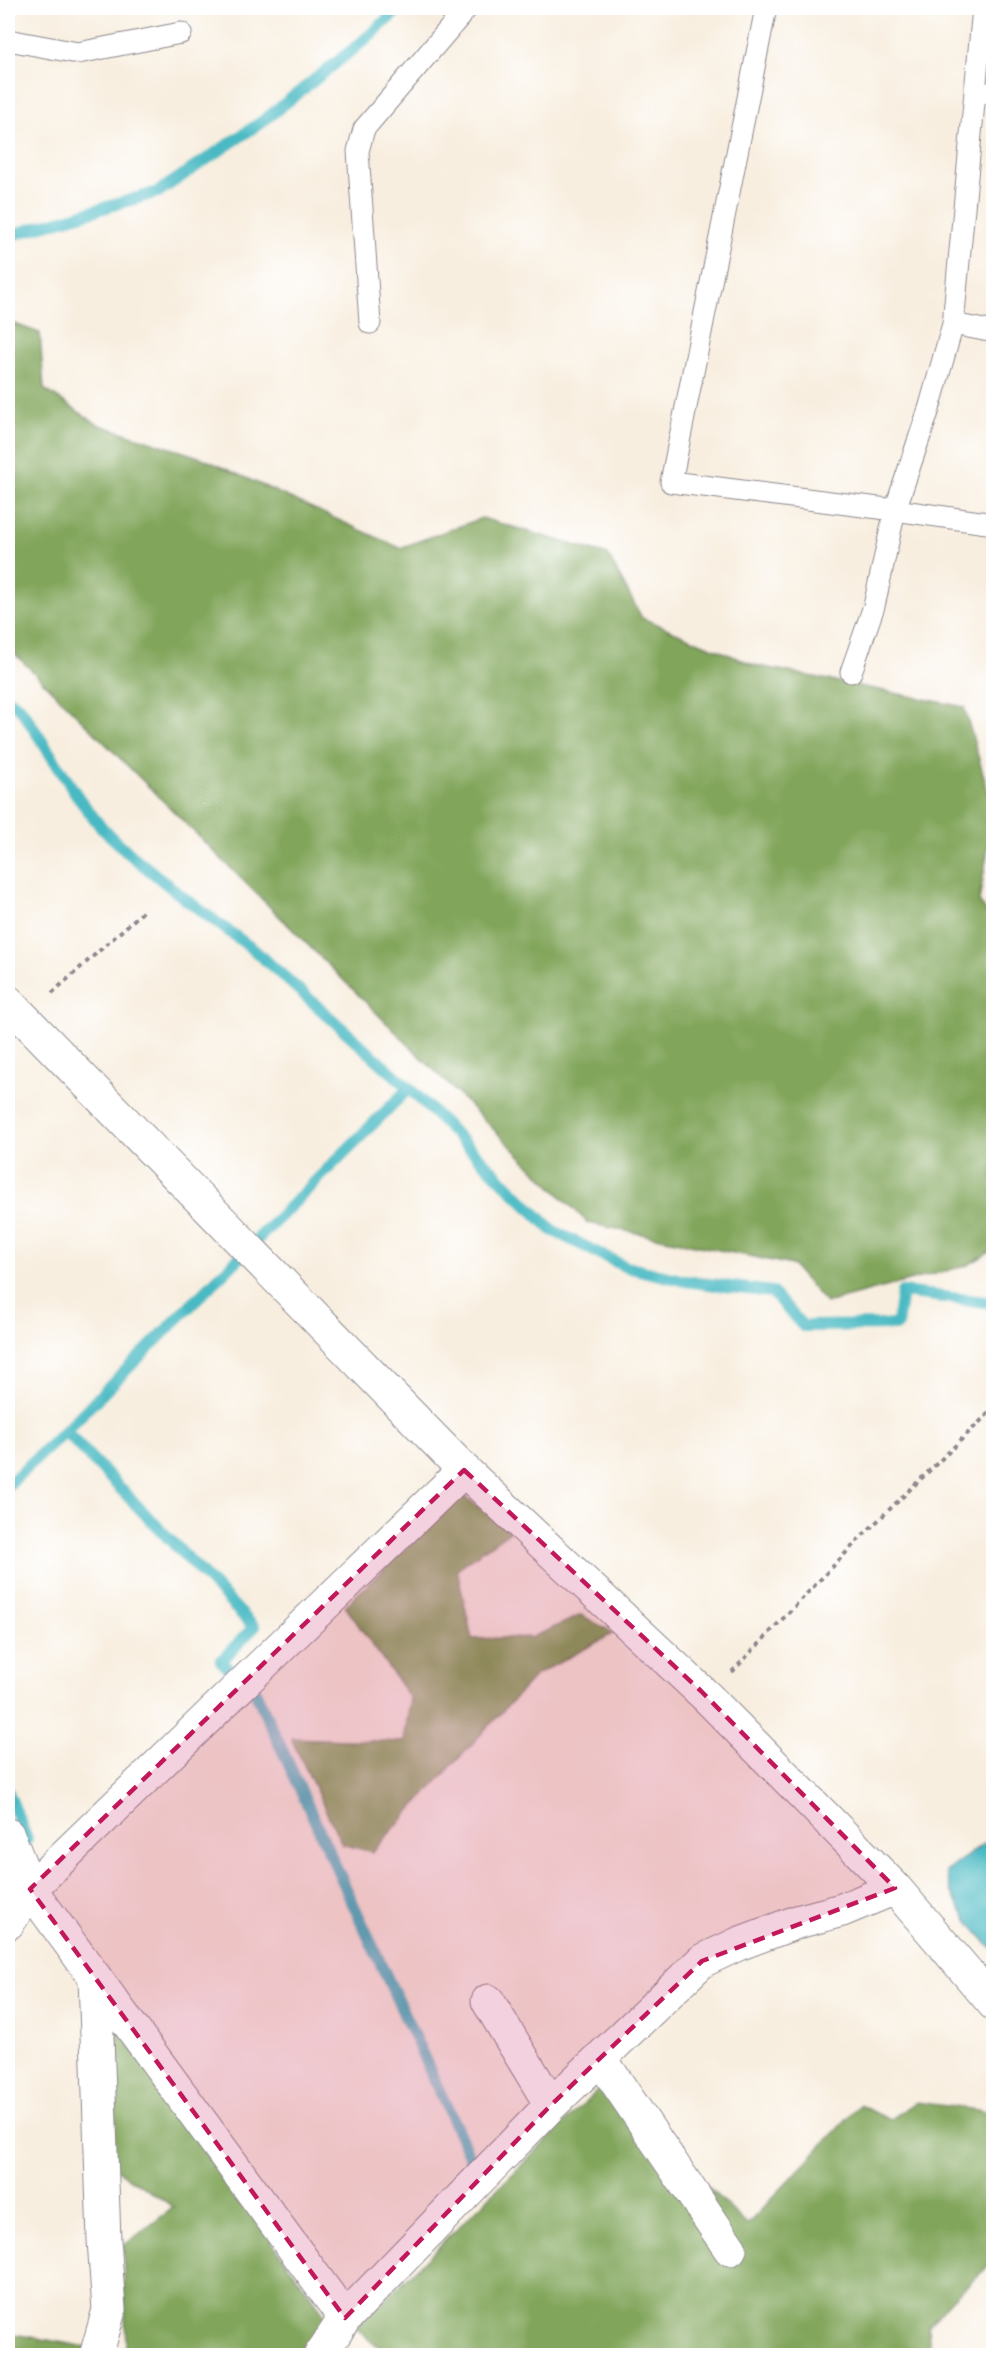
<svg xmlns="http://www.w3.org/2000/svg" width="1001" height="2363" font-family="Alegreya,serif">
<style>
.forest{fill:#81a55a;stroke:#52644a;stroke-width:1.5}
.water{fill:#4ab9c3;stroke:#366e7f;stroke-width:1.5}
.lines{fill:none;stroke-linecap:round;stroke-linejoin:round}
.stream{stroke:#4ab9c3;stroke-width:12}
.service-casing{stroke:#8d888d;stroke-width:23}
.minor-casing{stroke:#8d888d;stroke-width:35}
.path{stroke:#8d888d;stroke-width:4;stroke-dasharray:4.5 4.5;stroke-linecap:butt}
.service{stroke:#fff;stroke-width:21}
.minor{stroke:#fff;stroke-width:33}
.marked{fill:#c2185b;fill-opacity:0.2;stroke:#c2185b;stroke-width:4.5;stroke-dasharray:12 8;stroke-linejoin:round}
</style>
<rect width="100%" height="100%" fill="#fff"/>
<filter id="ink" filterUnits="userSpaceOnUse"><feTurbulence type="fractalNoise" baseFrequency=".0167" numOctaves="2"/><feDisplacementMap in="SourceGraphic" scale="12" xChannelSelector="R" yChannelSelector="G"/><feConvolveMatrix kernelMatrix="1 2 1 2 8 2 1 2 1" color-interpolation-filters="sRGB"/></filter>
<filter id="wash" filterUnits="userSpaceOnUse"><feTurbulence type="fractalNoise" baseFrequency=".008" numOctaves="4" result="noise"/><feDisplacementMap in="SourceGraphic" scale="24" xChannelSelector="R" yChannelSelector="G"/><feGaussianBlur stdDeviation="1.35" result="paint"/><feColorMatrix in="noise" values="0 0 0 0 0 0 0 0 0 0 0 0 0 0 0 0 0 1.4 0 .05"/><feComposite in="paint" operator="in"/></filter>
<g filter="url(#wash)">
<rect width="100%" height="100%" fill="#f8eedf"/>
<path class="forest" d="M9,322l31,11 4,56 53,35 105,34 198,90 82,-30 126,37 34,63 112,47 210,42 29,101v11l-14,82 15,25 -1,324 -25,15 -142,38 -34,-38 -204,-42 -580,-576v-319z
M463,1495l47,36 -53,38 15,70 61,-2 48,-22 33,18 -78,42 -164,177 -30,-8 -51,-106 113,4 6,-44 -65,-92z
M108,2015l222,307 -28,34 -294,-1v-22l79,14 39,4 -3,-105 51,-39 -60,-39z
M603,2085l144,140 113,-120 30,15 25,-18 78,10v150l-42,38 -23,27 2,28 -540,1 -34,-28z"/>
<path class="water" d="M993,1836v113c-20,-20 -43,-49 -47,-77z"/>
<g class="lines">
<path class="stream" d="M8,236l150,-44 105,-71 99,-79 38,-34
M8,699l13,10 59,91 21,27 30,28 53,43 70,52 118,105 37,33 143,142 74,37 59,14 87,11 31,34 94,-1 5,-33 92,11
M65,1431l189,196 -33,34 34,30 218,473
M8,1485l57,-54 344,-343
M8,1792l19,48"/>
</g>
</g>
<g filter="url(#ink)">
<g class="lines">
<defs>
<path id="service" d="M766,8l-95,474 224,28 -21,96 -23,66
M983,8l-30,316 -24,85 -34,101 99,14
M8,40l70,13 103,-20
M975,91l19,3
M370,323l-12,-172 6,-22 103,-121
M953,324l41,8"/>
<path id="minor" d="M8,1002l456,468 243,227 188,191 99,116
M8,1835l22,54 315,429
M8,1923l22,-34 434,-419
M95,1977l9,263 5,70 -13,46
M488,2001l63,104
M600,2058l130,191
M320,2356l25,-38 206,-213 151,-144 36,-17 59,-22 45,-12 53,-22"/>
</defs>
<use href="#service" class="service-casing"/>
<use href="#minor" class="minor-casing"/>
<path class="path" d="M52,993l93,-83
M732,1672l128,-134 134,-130"/>
<use href="#service" class="service"/>
<use href="#minor" class="minor"/>
</g>
</g>
<path class="marked" d="M464,1470l237,221 194,197 -193,73 -151,144 -206,213 -315,-429z"/>
<rect width="1001" height="2363" fill="none" stroke="#fff" stroke-width="30"/>
</svg>
